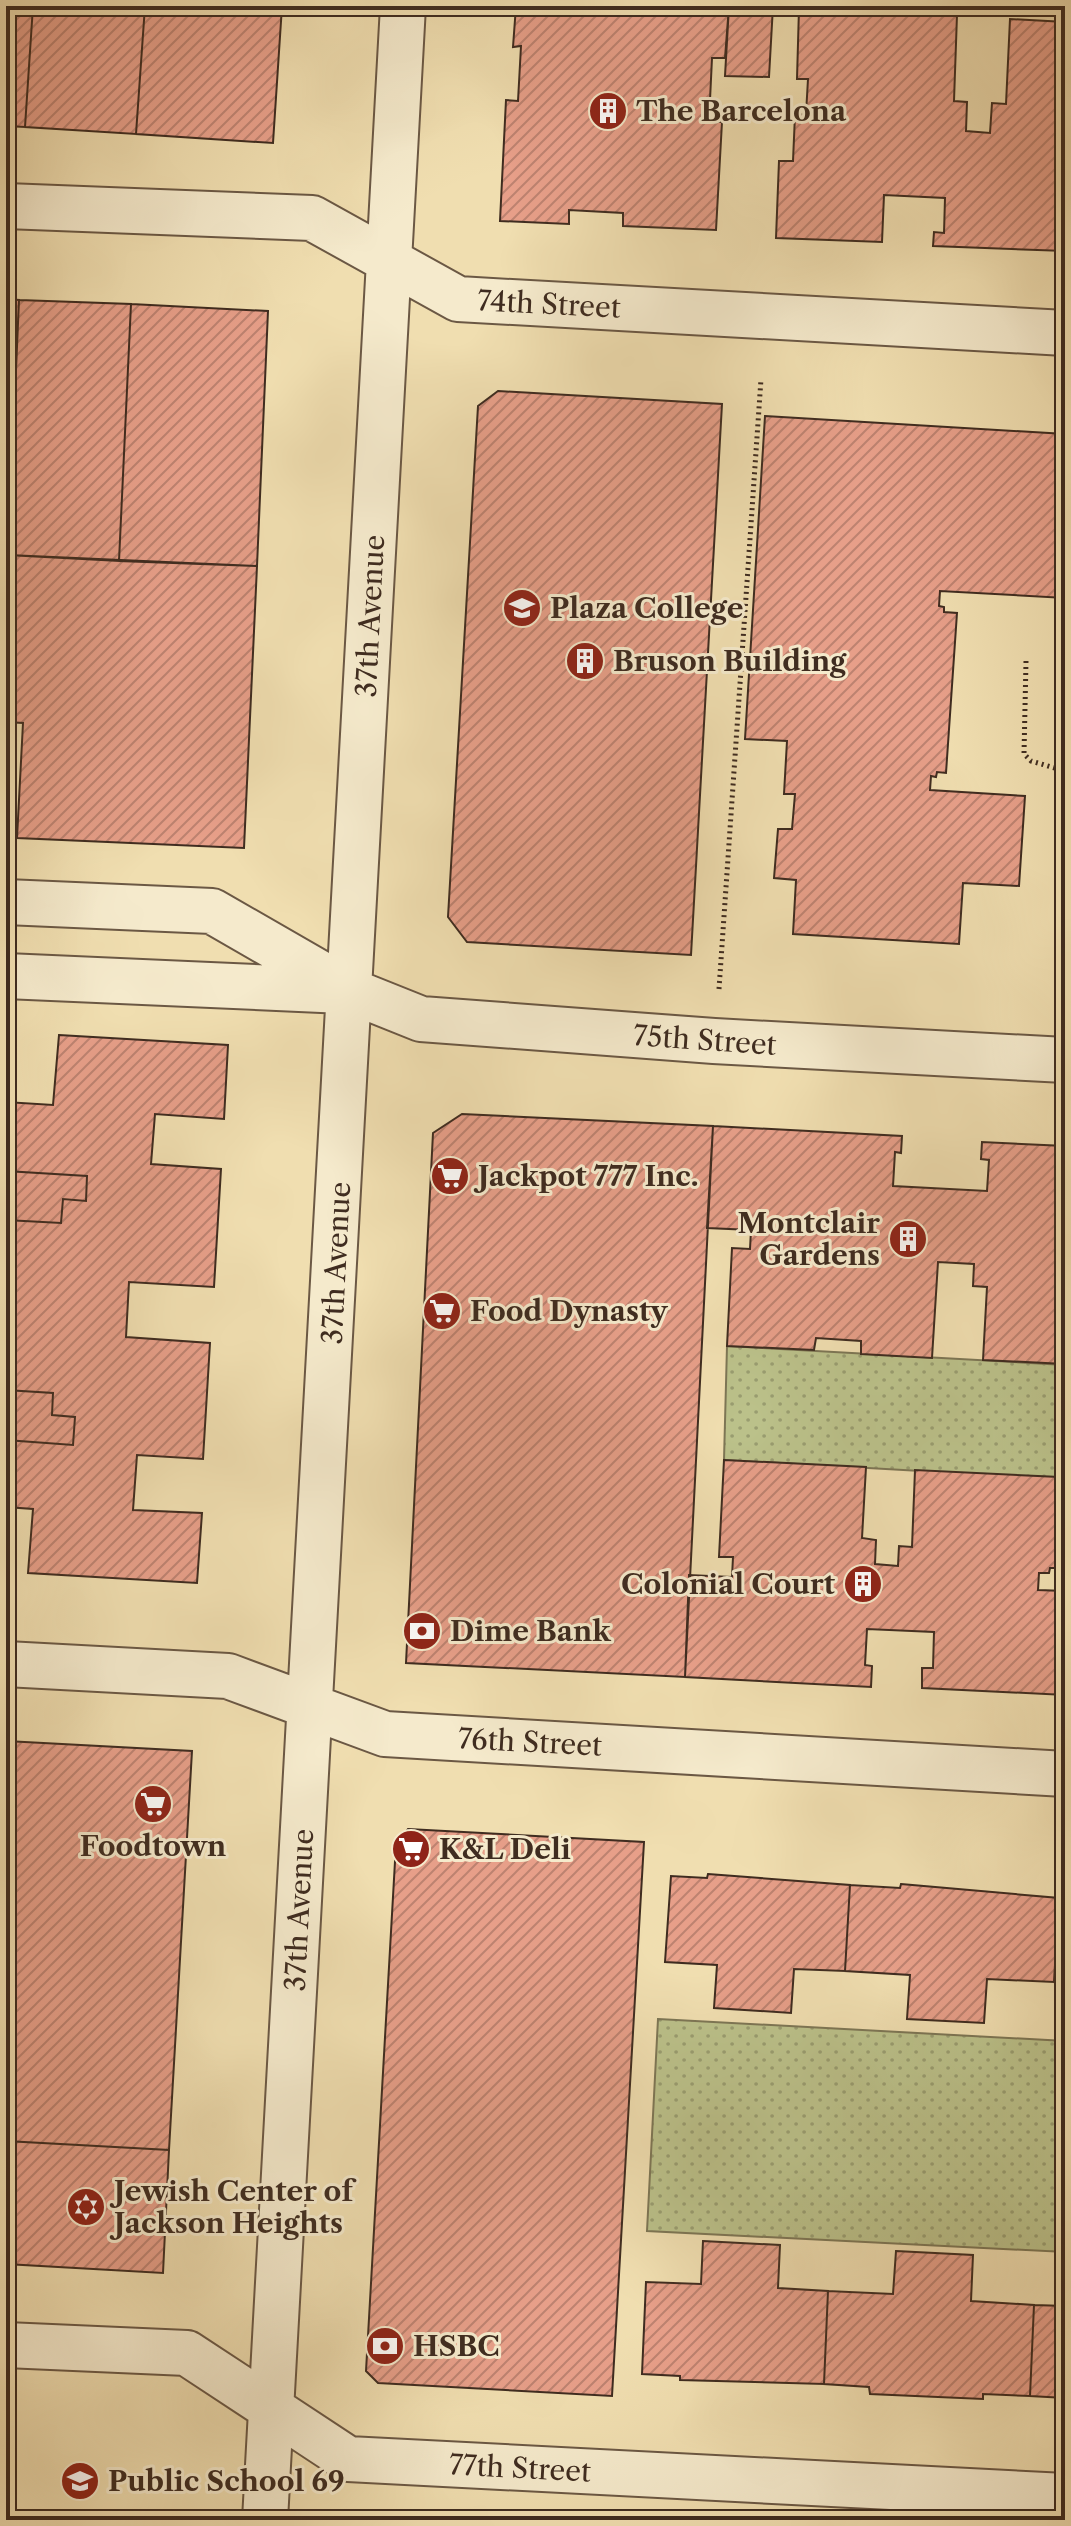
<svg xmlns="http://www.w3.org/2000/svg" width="1071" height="2526" font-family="'Libre Caslon Text',serif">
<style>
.park{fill:url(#park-dots);stroke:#7d7655;stroke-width:2}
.building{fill:url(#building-hatch);stroke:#3f2c20;stroke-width:2}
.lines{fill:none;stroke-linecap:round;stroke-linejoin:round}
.minor-casing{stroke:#6b5844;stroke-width:48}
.path{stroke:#3f2c20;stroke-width:5;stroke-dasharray:2 4;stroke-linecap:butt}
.minor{stroke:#f5eacc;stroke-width:44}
.labels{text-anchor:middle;stroke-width:6;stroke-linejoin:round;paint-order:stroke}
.poi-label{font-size:28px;font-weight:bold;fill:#3f2c20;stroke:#f5eacc;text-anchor:start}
.street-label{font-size:28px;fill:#3f2c20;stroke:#f5eacc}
</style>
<defs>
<pattern id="park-dots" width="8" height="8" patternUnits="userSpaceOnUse" patternTransform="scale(2)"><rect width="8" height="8" fill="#bbc18a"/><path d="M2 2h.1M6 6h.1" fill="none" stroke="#999d70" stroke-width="1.8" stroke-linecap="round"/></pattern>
<pattern id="building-hatch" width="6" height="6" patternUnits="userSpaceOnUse" patternTransform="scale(2)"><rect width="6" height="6" fill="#e79f89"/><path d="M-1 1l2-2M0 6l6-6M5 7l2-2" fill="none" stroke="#bd8270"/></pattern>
</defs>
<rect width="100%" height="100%" fill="#f0deb0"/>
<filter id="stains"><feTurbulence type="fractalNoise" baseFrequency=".0025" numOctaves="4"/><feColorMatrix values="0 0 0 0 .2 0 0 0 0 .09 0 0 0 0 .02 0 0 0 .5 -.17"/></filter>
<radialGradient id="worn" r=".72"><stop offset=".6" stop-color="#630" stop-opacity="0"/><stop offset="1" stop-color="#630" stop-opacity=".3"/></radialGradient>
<path class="park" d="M727,1346l338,19v114l-341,-19z
M658,2019l407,22v211l-418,-21z"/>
<path class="building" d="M6,6h27l-8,121 -19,-1z
M33,6h112l-9,128 -111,-7z
M145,6h137l-9,137 -137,-9z
M516,6h213l-4,52h-13l-3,63 13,1 -6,108 -93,-4v-13l-54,-3v14l-69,-3 6,-121 12,1 3,-55 -8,1z
M729,6h44l-4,71 -44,-1z
M799,8l158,7 -3,86 13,1 -1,29 24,2 2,-30 14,1 4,-85 55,3v229l-132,-5 1,-14 10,1 1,-35 -61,-3 -2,47 -106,-4 3,-77h14l2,-46 11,-1 2,-35h-11z
M6,299l13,1 -11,241h-2z
M19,300l112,4 -12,257 -111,-6z
M131,304l137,7 -11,255 -138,-5z
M498,391l224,13 -31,551 -224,-13 -19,-25 30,-511z
M765,416l300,18v164l-125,-7 -1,15 5,1v5l13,1 -11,160 -9,-1 -1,5 -5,-1 -1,14 95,6 -6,90 -56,-3 -4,61 -166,-10 3,-54 -22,-2 4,-49h14l3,-35h-11l3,-53 -42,-2z
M8,555l249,11 -13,282 -227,-10 6,-115 -17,-1z
M59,1035l169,10 -4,74 -69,-5 -4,50 70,5 -7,118 -85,-5 -3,55 84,6 -7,116 -66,-4 -4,55 69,3 -5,70 -169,-10 5,-64 -27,-2v-67l67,5 2,-28 -23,-2 1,-22 -47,-3v-170l55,3 2,-24 23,2 1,-25 -81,-5v-69l47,3z
M462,1114l251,12 -28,551 -279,-14 27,-530z
M713,1126l189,10 -1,17 -6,-1 -2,34 94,5 2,-31 -8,-1 1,-17 83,4v218l-82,-4 4,-73 -14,-1 1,-22 -36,-2 -6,96 -71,-4v-13l-45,-3 -2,12 -87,-4 5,-98 18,1 1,-19 -44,-2z
M6,1171l81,5 -1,25 -23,-2 -2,24 -55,-3z
M6,1390l47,3 -1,22 23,2 -2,28 -67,-5z
M724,1460l142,7 -4,71 14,2 -1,24 23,2 1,-20 13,1 3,-77 144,7 -4,91h-5l-1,5h-10l-1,17 27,1v104l-143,-7v-20h11l1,-36 -67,-3 -2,36 7,1 -1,21 -186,-10 4,-102 43,2 1,-20h-14z
M6,1741l186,10 -23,399 -163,-9z
M408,1829l236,13 -32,554 -234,-13 -12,-12 30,-527z
M708,1874l142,11 -5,86 -51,-2 -3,44 -77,-5 3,-43 -52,-3 6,-86 36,2z
M901,1884l158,14 -5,84 -67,-3 -3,44 -77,-4 3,-44 -65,-4 5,-86 50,3z
M1059,1898h6v85l-11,-1z
M6,2141l163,9 -6,123 -157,-9z
M703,2241l77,4 -2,43 50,3 -4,93 -144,-4v-4l-38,-2 4,-92 55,2z
M896,2251l77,4 -2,46 63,4 -4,91 -47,-2v5l-113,-5 -1,-7 -45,-3 4,-93 65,3z
M1034,2305l31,1v92l-35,-2z"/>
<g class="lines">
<defs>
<path id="minor" d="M6,206l306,12 146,81 607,34
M6,902l206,9 139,80 70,28 293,22 351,19
M6,976l338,15
M6,1664l222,12 157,58 680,40
M6,2345l181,8 161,106 717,37
M265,2520l138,-2514"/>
</defs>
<use href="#minor" class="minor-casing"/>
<path class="path" d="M1026,661l-2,93 7,7 34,10
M719,989l42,-610"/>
<use href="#minor" class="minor"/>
</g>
<defs>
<symbol id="building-disc" viewBox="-11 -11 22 22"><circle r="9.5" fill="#8f2418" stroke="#f5eacc"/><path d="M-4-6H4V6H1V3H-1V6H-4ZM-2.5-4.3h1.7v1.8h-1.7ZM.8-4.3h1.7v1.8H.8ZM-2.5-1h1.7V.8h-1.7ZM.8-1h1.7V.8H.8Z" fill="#fff"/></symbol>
<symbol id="school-disc" viewBox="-11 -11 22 22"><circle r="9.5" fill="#8f2418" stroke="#f5eacc"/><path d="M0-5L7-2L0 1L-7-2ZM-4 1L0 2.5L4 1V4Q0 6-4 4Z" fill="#fff"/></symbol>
<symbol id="supermarket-disc" viewBox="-11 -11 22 22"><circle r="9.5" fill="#8f2418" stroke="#f5eacc"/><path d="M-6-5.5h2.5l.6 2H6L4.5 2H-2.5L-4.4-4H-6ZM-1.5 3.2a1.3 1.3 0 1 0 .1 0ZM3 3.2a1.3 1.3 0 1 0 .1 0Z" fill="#fff"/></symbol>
<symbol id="bank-disc" viewBox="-11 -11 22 22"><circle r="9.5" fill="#8f2418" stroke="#f5eacc"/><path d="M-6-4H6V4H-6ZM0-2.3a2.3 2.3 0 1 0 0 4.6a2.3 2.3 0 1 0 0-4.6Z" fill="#fff"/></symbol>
<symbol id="synagogue-disc" viewBox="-11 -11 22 22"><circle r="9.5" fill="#8f2418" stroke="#f5eacc"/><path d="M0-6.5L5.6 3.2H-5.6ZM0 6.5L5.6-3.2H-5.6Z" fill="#fff"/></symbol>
</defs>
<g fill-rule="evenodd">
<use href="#building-disc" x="586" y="89" width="44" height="44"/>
<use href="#school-disc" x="500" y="586" width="44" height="44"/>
<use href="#building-disc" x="563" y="639" width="44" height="44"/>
<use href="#supermarket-disc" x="428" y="1154" width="44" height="44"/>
<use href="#building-disc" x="886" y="1217" width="44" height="44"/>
<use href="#supermarket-disc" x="420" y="1289" width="44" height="44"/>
<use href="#building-disc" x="841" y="1562" width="44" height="44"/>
<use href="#bank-disc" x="400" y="1609" width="44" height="44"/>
<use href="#supermarket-disc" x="131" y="1782" width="44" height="44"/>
<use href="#supermarket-disc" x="389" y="1827" width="44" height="44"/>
<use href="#synagogue-disc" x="64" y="2185" width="44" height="44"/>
<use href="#bank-disc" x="363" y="2324" width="44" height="44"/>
<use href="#school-disc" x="58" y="2459" width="44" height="44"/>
</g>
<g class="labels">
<g class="poi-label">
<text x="636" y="121">The Barcelona</text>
<text x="550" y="618">Plaza College</text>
<text x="613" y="671">Bruson Building</text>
<text x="478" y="1186">Jackpot 777 Inc.</text>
<text x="880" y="1233" text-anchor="end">Montclair<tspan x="880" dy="32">Gardens</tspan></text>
<text x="470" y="1321">Food Dynasty</text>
<text x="835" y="1594" text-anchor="end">Colonial Court</text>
<text x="450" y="1641">Dime Bank</text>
<text x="153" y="1856" text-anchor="middle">Foodtown</text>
<text x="439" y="1859">K&amp;L Deli</text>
<text x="114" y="2201">Jewish Center of<tspan x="114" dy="32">Jackson Heights</tspan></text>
<text x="413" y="2356">HSBC</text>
<text x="108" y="2491">Public School 69</text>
</g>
<g class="street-label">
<text transform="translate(549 304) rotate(3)" y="10">74th Street</text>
<text transform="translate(370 616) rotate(-87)" y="10">37th Avenue</text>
<text transform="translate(705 1040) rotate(4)" y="10">75th Street</text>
<text transform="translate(336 1263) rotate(-87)" y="10">37th Avenue</text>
<text transform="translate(530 1742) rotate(3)" y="10">76th Street</text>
<text transform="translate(299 1910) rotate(-87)" y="10">37th Avenue</text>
<text transform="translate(520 2468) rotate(3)" y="10">77th Street</text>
</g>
</g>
<rect width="1071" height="2526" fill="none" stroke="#f0deb0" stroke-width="32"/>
<rect x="8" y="8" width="1055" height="2510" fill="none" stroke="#3f2c20" stroke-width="4"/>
<rect x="16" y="16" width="1039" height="2494" fill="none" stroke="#3f2c20" stroke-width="2"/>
<rect width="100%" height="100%" filter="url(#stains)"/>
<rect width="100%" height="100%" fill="url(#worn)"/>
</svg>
